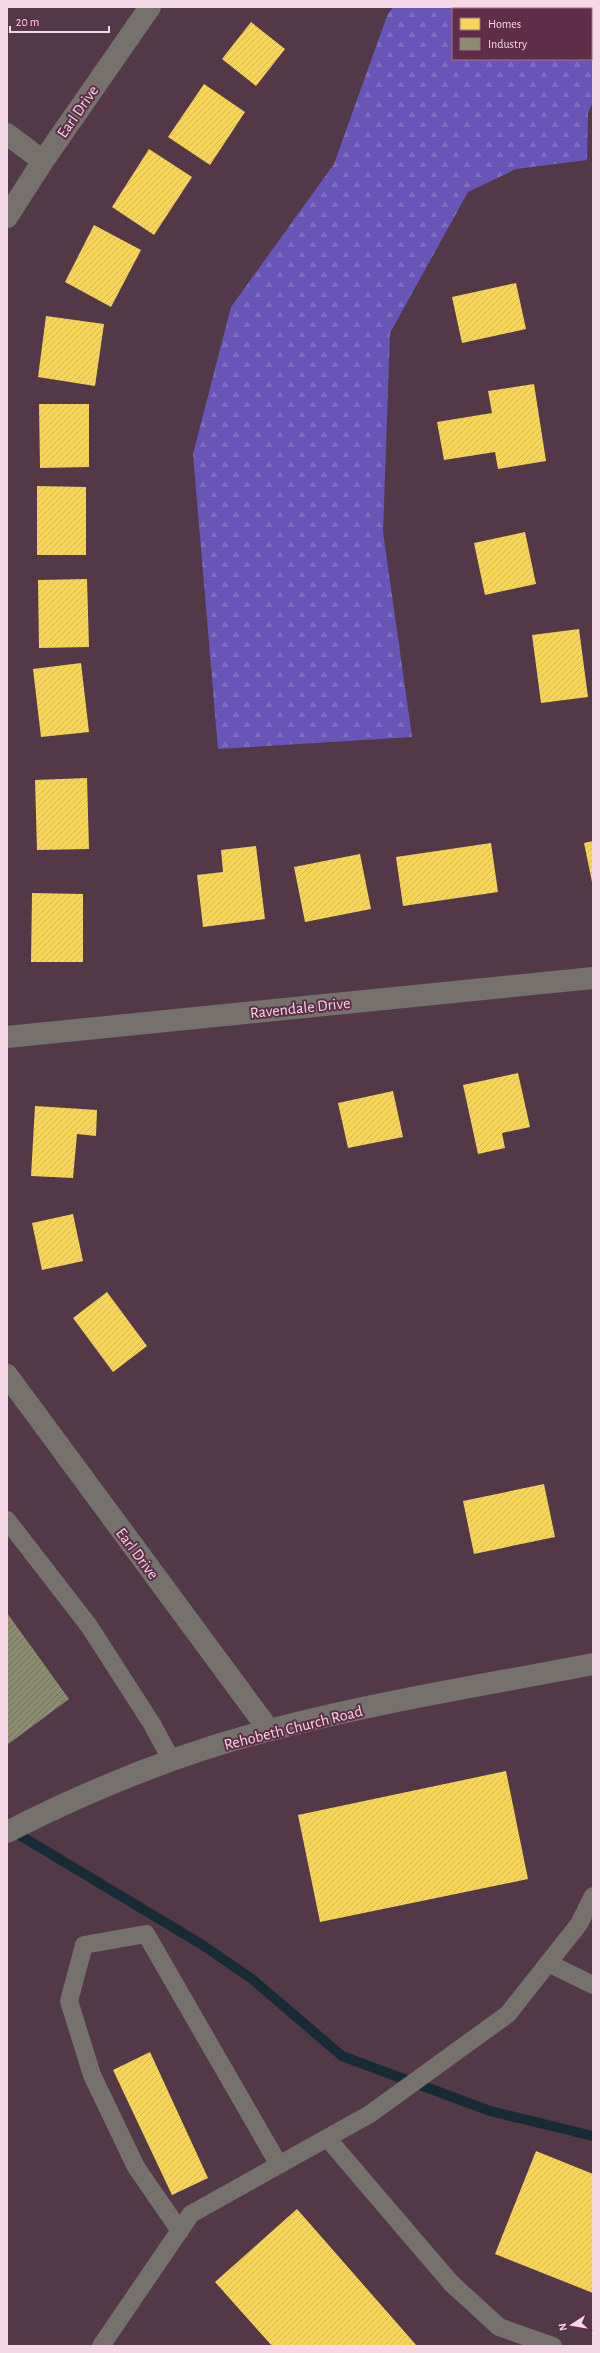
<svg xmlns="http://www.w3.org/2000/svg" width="600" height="2353" font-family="'Alegreya Sans',sans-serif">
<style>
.forest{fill:url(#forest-firs);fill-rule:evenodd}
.homes{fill:url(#homes-hatch)}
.industry{fill:url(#industry-hatch)}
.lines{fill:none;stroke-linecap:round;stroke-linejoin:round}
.stream{stroke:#182a35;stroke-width:10}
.service{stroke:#77716d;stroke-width:18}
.minor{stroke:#77716d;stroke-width:22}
.labels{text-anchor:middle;stroke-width:4;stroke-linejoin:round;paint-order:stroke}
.street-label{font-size:16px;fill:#f5d7e5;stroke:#5e2e48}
</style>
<defs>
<pattern id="forest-firs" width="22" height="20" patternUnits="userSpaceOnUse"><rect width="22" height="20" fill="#6955b8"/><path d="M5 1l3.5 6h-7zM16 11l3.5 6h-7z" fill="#7f6dc1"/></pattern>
<pattern id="homes-hatch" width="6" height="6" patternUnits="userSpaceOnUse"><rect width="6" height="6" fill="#f6d55c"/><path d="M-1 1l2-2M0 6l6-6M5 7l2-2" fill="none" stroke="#d4b757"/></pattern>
<pattern id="industry-hatch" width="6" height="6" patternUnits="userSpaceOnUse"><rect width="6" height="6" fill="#8c8c6e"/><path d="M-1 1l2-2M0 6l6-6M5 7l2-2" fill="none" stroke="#757160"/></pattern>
</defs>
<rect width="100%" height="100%" fill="#533947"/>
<path class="forest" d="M393,7h200v95l-5,11 -1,47 -71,9 -48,23 -78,141 -7,199 29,205 -194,12 -25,-295 38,-147 103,-143 53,-148zM453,9h138v50h-138z"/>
<path class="homes" d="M251,22l34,27 -29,37 -34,-27z
M204,84l41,28 -35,53 -42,-28z
M149,149l43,28 -38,58 -42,-28z
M94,225l47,25 -30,57 -46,-25z
M516,283l10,46 -64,14 -10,-46z
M46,316l58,8 -9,62 -57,-9z
M534,384l12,77 -48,8 -3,-17 -51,8 -7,-38 55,-9 -4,-22z
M39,404h50v63l-49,1z
M37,486l49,1v68h-49z
M525,532l11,52 -51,11 -11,-52z
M87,579l2,68 -50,1 -1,-68z
M579,629l9,68 -47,6 -9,-68z
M81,663l8,69 -48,5 -8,-68z
M87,778l2,71 -52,1 -2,-70z
M593,841v41h-1l-8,-39z
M491,843l7,49 -95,14 -7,-49z
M256,846l9,73 -62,8 -6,-52 26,-3 -2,-22z
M360,854l11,55 -66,13 -11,-55z
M32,893l51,1v68h-52z
M518,1073l12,54 -28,6 3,15 -27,6 -15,-69z
M393,1091l10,46 -55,11 -10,-45z
M35,1106l62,4 -1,26 -19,-2 -4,44 -42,-2z
M73,1214l10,47 -41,9 -10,-47z
M107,1292l40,54 -34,26 -40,-54z
M544,1484l11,53 -81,17 -11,-53z
M506,1771l22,108 -208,43 -22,-107z
M150,2052l58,126 -36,17 -59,-125z
M536,2151l57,23v119l-98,-39z
M297,2209l120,137h-145l-57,-64z"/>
<path class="industry" d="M7,1613l62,86 -62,46z"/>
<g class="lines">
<path class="stream" d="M11,1830l190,114 51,35 90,77 148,55 103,25"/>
<path class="service" d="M7,1520l82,106 63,98 20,37
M548,1963l45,22
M328,2139l123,144 48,44 54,19
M180,2231l-44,-64 -44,-92 -23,-74 15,-56 62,-11 133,231
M101,2346l90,-132 179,-100 138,-100 71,-90 14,-28"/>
<path class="minor" d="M7,134l36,27
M7,217l36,-56 107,-154
M7,1037l586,-59
M7,1375l262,355
M7,1832c82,-42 174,-79 263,-102 106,-28 215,-45 323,-66"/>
</g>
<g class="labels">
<g class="street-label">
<text transform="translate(77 111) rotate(-55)" y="6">Earl Drive</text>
<text transform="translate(300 1007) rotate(-6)" y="6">Ravendale Drive</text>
<text transform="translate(138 1553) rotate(53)" y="6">Earl Drive</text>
<text transform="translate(293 1727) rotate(-14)" y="6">Rehobeth Church Road</text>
</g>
</g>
<rect width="600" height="2353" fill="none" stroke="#f5d7e5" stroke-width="16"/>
<rect x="452" y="8" width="140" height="52" fill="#5e2e48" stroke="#9a7287"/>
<rect x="460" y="18" width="20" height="12" fill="#f6d55c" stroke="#9a7287"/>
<text x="488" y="28" font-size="12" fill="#f5d7e5">Homes</text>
<rect x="460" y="38" width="20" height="12" fill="#8c8c6e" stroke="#9a7287"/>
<text x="488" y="48" font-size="12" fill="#f5d7e5">Industry</text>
<g transform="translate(572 2325) rotate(258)" stroke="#5e2e48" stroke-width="3" paint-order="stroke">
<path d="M0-3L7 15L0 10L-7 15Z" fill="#f5d7e5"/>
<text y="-6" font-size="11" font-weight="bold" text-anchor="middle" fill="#f5d7e5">N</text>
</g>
<path d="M10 26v6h99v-6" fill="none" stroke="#f5d7e5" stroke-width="2"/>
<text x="16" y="26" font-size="12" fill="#f5d7e5" stroke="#5e2e48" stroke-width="3" paint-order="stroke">20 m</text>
</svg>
